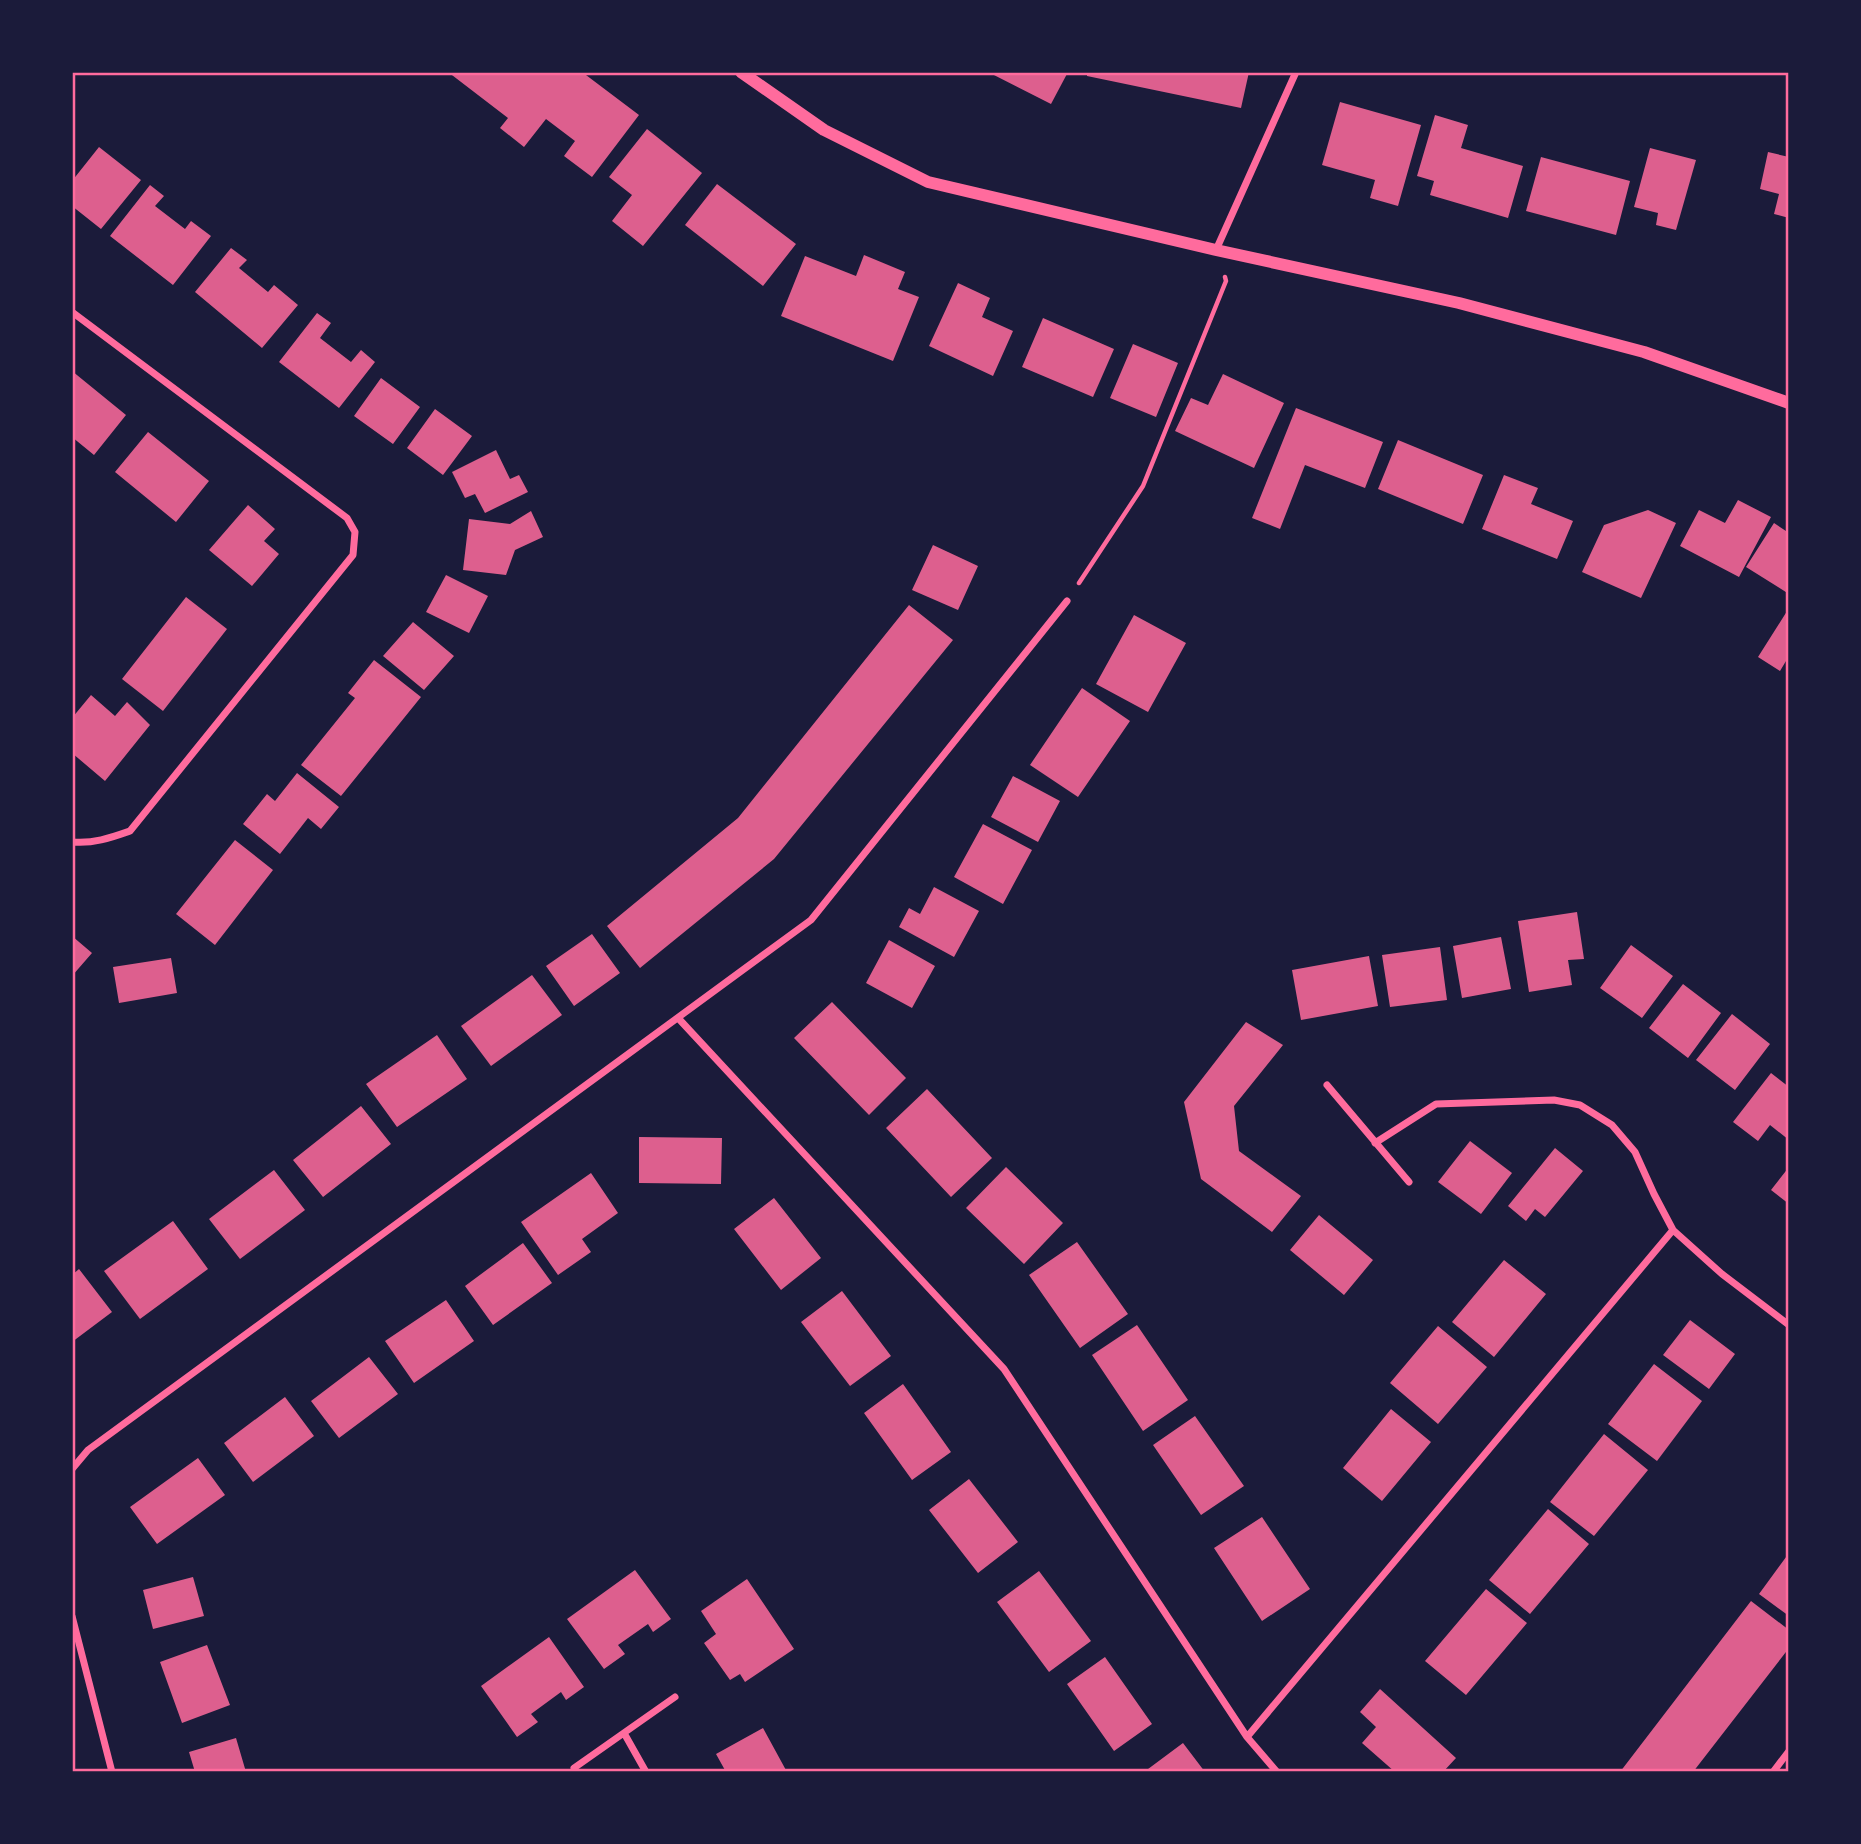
<svg xmlns="http://www.w3.org/2000/svg" width="1861" height="1844" font-family="'PT Sans',sans-serif">
<style>
.building{fill:#dd5f8e}
.lines{fill:none;stroke-linecap:round;stroke-linejoin:round}
.path{stroke:#ff6b9d;stroke-width:4.5}
.minor{stroke:#ff6b9d;stroke-width:7}
.tertiary{stroke:#ff6b9d;stroke-width:12}
.neatline{fill:none;stroke:#ff6b9d;stroke-width:2.5}
</style>
<rect width="100%" height="100%" fill="#1b1b3a"/>
<path class="building" d="M448,72h134l57,43 -47,62 -28,-21 11,-15 -29,-22 -22,28 -24,-19 8,-10z
M988,72h80l-17,32z
M1087,72h162l-8,36 -154,-32z
M1340,102l81,23 -23,81 -28,-8 5,-18 -53,-15z
M1435,115l33,10 -7,23 62,18 -15,52 -78,-23 4,-14 -17,-5z
M647,129l55,44 -59,73 -31,-25 20,-26 -23,-18z
M99,147l42,33 -40,49 -29,-23v-25z
M1650,148l46,12 -20,70 -20,-5 2,-12 -24,-6z
M1768,152l21,5v61l-15,-4 5,-20 -19,-5z
M1541,157l89,24 -14,54 -90,-24z
M717,184l79,60 -33,42 -78,-61z
M150,185l14,11 -9,10 30,23 6,-8 20,15 -38,49 -63,-49z
M231,248l16,12 -8,8 29,24 6,-7 24,20 -36,43 -67,-56z
M864,255l41,17 -7,17 21,8 -26,64 -112,-45 24,-60 51,20z
M958,283l32,15 -8,19 31,14 -20,45 -64,-30z
M317,313l14,10 -11,15 31,24 10,-12 14,12 -36,46 -60,-46z
M1043,318l71,31 -21,48 -71,-30z
M1133,344l45,19 -22,54 -46,-19z
M72,371l54,44 -32,40 -22,-18z
M1223,374l61,29 -30,65 -79,-37 16,-33 17,7z
M381,378l39,29 -27,37 -39,-28z
M1296,408l87,34 -18,46 -60,-23 -25,64 -28,-11z
M435,409l37,27 -29,39 -36,-27z
M148,432l61,49 -33,41 -61,-50z
M1398,440l85,35 -20,49 -85,-35z
M496,450l14,29 9,-4 9,17 -43,21 -10,-19 -10,4 -13,-26z
M1504,475l34,13 -7,16 42,17 -16,38 -75,-30z
M1738,500l33,17 -32,60 -59,-31 19,-36 26,13z
M248,505l27,24 -11,12 15,13 -27,32 -43,-36z
M1648,510l28,13 -35,75 -59,-26 22,-47z
M531,511l12,26 -28,13 -9,25 -43,-5 6,-51 41,5z
M1774,523l15,10v61l-43,-27z
M933,545l45,21 -20,44 -46,-20z
M446,575l42,21 -19,37 -43,-21z
M186,597l41,32 -64,82 -41,-32z
M909,605l44,35 -179,219 -134,109 -33,-42 131,-108z
M1789,608v48l-9,15 -22,-14z
M1134,615l52,28 -38,69 -52,-28z
M413,622l41,34 -30,34 -41,-34z
M374,660l47,37 -80,99 -40,-31 54,-67 -7,-5z
M1082,688l48,33 -52,76 -48,-32z
M91,695l24,21 12,-14 23,23 -45,56 -33,-28v-35z
M297,773l42,34 -18,22 -13,-11 -28,36 -37,-30 24,-30 8,7z
M1013,776l47,25 -22,41 -47,-25z
M983,824l49,26 -29,54 -49,-27z
M235,840l38,30 -58,75 -39,-31z
M934,887l45,24 -25,46 -55,-30 10,-19 11,6z
M1577,912l7,47 -16,1 4,25 -43,7 -11,-71z
M592,934l28,39 -46,33 -28,-40z
M72,936l20,17 -20,23z
M1501,937l10,52 -49,9 -9,-52z
M889,940l46,26 -23,42 -46,-25z
M1631,945l42,31 -31,42 -42,-30z
M1440,947l7,53 -57,7 -8,-52z
M1369,956l9,50 -77,14 -9,-50z
M171,958l6,35 -58,10 -6,-36z
M532,975l30,40 -71,51 -30,-40z
M1683,984l38,29 -33,45 -39,-30z
M832,1002l74,76 -37,37 -75,-77z
M1732,1014l38,30 -35,46 -39,-30z
M1246,1022l37,23 -49,61 5,45 62,45 -29,36 -71,-53 -17,-77z
M437,1035l30,44 -70,48 -31,-43z
M1771,1073l18,14v53l-19,-15 -12,16 -25,-19z
M927,1089l65,69 -41,39 -65,-69z
M361,1106l30,38 -68,53 -30,-37z
M639,1137l83,1 -1,46 -82,-1z
M1470,1141l42,32 -31,41 -43,-32z
M1555,1148l28,23 -38,46 -10,-8 -9,12 -18,-15z
M1006,1167l57,56 -39,41 -58,-56z
M1789,1167v37l-18,-14z
M274,1170l31,40 -65,49 -31,-40z
M591,1173l27,40 -36,26 9,13 -33,23 -37,-53z
M774,1198l47,60 -40,32 -47,-61z
M1319,1215l54,45 -29,35 -54,-45z
M173,1221l35,48 -68,50 -36,-48z
M1077,1242l51,72 -48,34 -51,-73z
M523,1243l29,40 -59,42 -28,-39z
M1504,1260l42,34 -52,63 -42,-35z
M79,1269l33,43 -40,30v-67z
M842,1291l49,65 -41,30 -49,-64z
M446,1300l28,41 -60,42 -29,-42z
M1690,1320l45,34 -26,35 -46,-34z
M1137,1325l51,75 -45,31 -51,-76z
M1438,1326l49,41 -49,57 -48,-41z
M369,1357l29,37 -59,44 -28,-37z
M1654,1364l48,37 -45,60 -49,-37z
M903,1384l48,68 -39,28 -48,-67z
M285,1397l29,39 -61,46 -29,-39z
M1391,1409l40,33 -49,59 -39,-33z
M1195,1416l49,70 -43,29 -48,-70z
M1604,1434l44,36 -54,66 -44,-34z
M198,1458l27,37 -68,49 -27,-37z
M969,1479l49,63 -40,31 -49,-63z
M1548,1509l41,35 -59,70 -41,-34z
M1262,1517l48,72 -48,32 -48,-73z
M1789,1553v63l-30,-22z
M635,1570l36,49 -18,13 -5,-8 -30,21 7,9 -21,15 -37,-50z
M1039,1571l52,70 -42,31 -52,-70z
M193,1577l11,39 -51,13 -10,-39z
M747,1579l47,70 -49,33 -5,-8 -10,6 -26,-37 12,-9 -15,-23z
M1486,1589l41,34 -61,72 -41,-34z
M1751,1601l38,29v18l-96,124h-73z
M549,1637l35,50 -18,13 -5,-8 -30,22 7,8 -21,15 -36,-51z
M207,1645l23,60 -48,18 -22,-61z
M1105,1657l47,67 -38,27 -47,-67z
M1380,1689l76,69 -13,14h-48l-33,-29 14,-16 -16,-15z
M763,1728l24,44h-61l-10,-18z
M236,1738l10,34h-51l-6,-20z
M1183,1743l22,29h-61z"/>
<g class="lines">
<path class="path" d="M1079,583l64,-97 83,-205 -1,-4"/>
<path class="minor" d="M1216,250l80,-178
M72,312l275,206 8,14 -2,23 -223,276c-20,7 -37,13 -58,11
M679,1019l325,350 243,368 30,35
M1327,1085l82,97
M1375,1143l61,-39 118,-4 26,5 32,20 23,27 19,42 19,36 49,44 67,51
M72,1469l16,-19 723,-530 256,-319
M72,1616l40,156
M624,1733l22,39
M1247,1737l426,-507
M574,1768l101,-71
M1773,1772l16,-21"/>
<path class="tertiary" d="M741,72l83,58 104,52 288,68 243,53 185,49 145,51"/>
</g>
<rect width="1861" height="1844" fill="none" stroke="#1b1b3a" stroke-width="147"/>
<rect x="74" y="74" width="1713" height="1696" class="neatline"/>
</svg>
